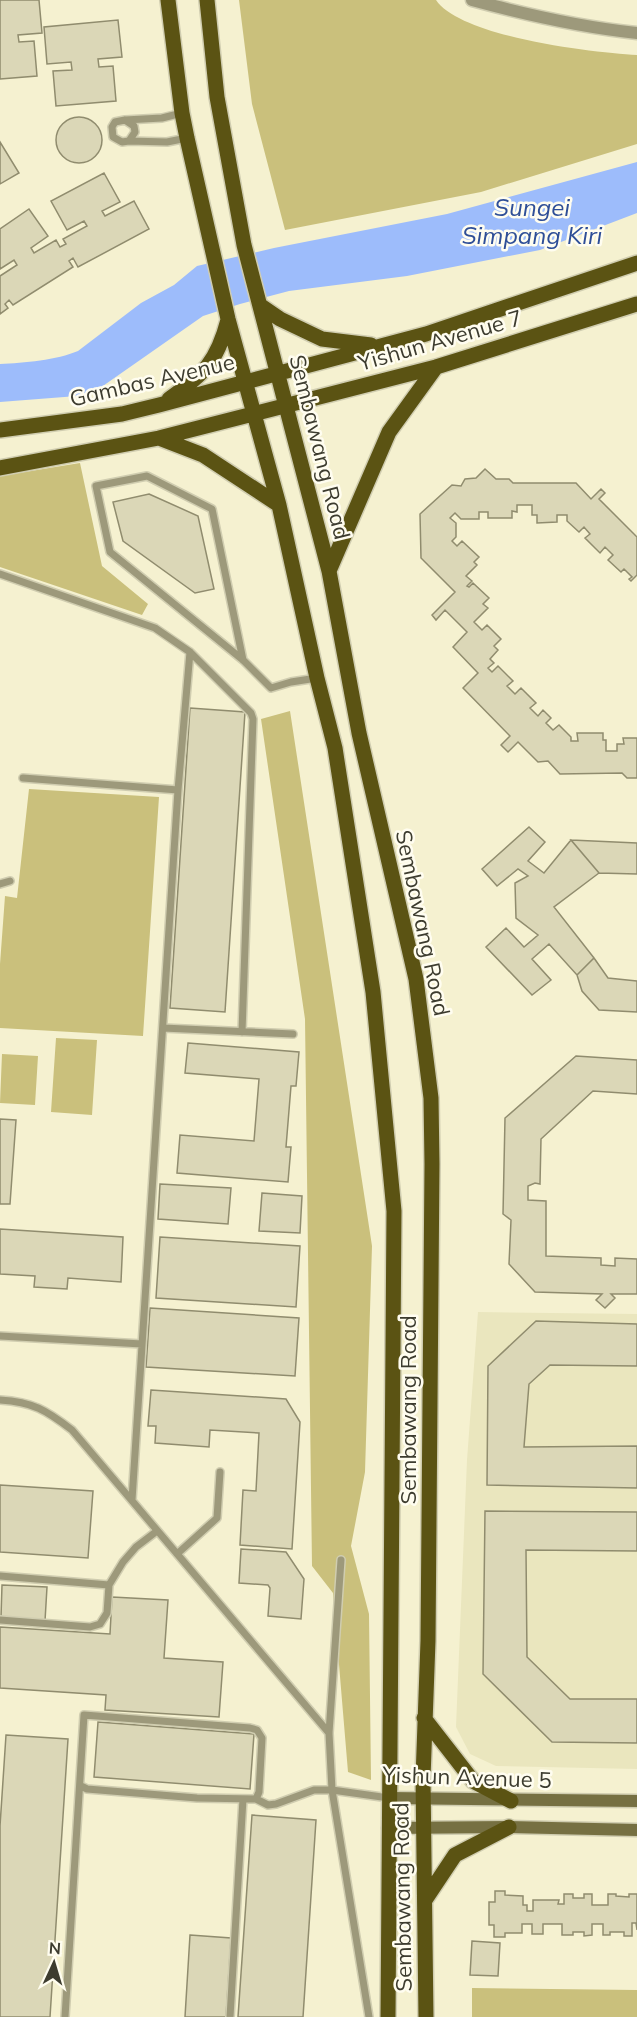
<svg xmlns="http://www.w3.org/2000/svg" width="637" height="2017" font-family="Mulish,sans-serif">
<style>
.built{fill:#eae6be}
.green{fill:#cac07c}
.water{fill:#9dbcfb}
.building{fill:#dbd7b7;stroke:#908c6e;stroke-width:1.5}
.lines{fill:none;stroke-linecap:round;stroke-linejoin:round}
.service-casing{stroke:#d0cdb0;stroke-width:10}
.minor-casing{stroke:#d0cdb0;stroke-width:15}
.secondary-casing{stroke:#d0cdb0;stroke-width:15}
.primary-casing{stroke:#d0cdb0;stroke-width:18}
.service{stroke:#9d997b;stroke-width:7}
.minor{stroke:#9d997b;stroke-width:12}
.secondary{stroke:#767042;stroke-width:12}
.primary{stroke:#5b5313;stroke-width:15}
.labels{text-anchor:middle;stroke-width:5;stroke-linejoin:round;paint-order:stroke}
.street-label{font-size:22px;fill:#3d3c2f;stroke:#fffdf0}
.water-label{font-size:24px;font-style:italic;fill:#2e4e97;stroke:#fffdf0}
</style>
<rect width="100%" height="100%" fill="#f5f1d0"/>
<path class="built" d="M478,1312l159,2v455l-141,-3 -26,-12 -14,-27 11,-267z"/>
<path class="green" d="M239,0h197c25,37 157,53 201,55v89l-156,48 -196,38 -33,-126z
M80,463l22,103 46,38 -6,11 -142,-48v-91z
M290,711l82,535 -7,226 -14,74 18,68 2,166 -23,-8 -15,-179 -21,-27 -7,-547 -44,-300z
M29,789l130,8 -16,239 -143,-8v-64l5,-68 12,2z
M56,1038l41,2 -5,75 -41,-3z
M2,1054l36,2 -3,49 -35,-2z
M472,1988l165,2v27h-165z"/>
<path class="water" d="M637,162v51l-97,37 -133,26 -118,15 -49,13 -37,12 -113,79 -90,7v-38c24,-1 57,-4 78,-13l63,-48 33,-18 23,-19 77,-18 173,-34z"/>
<path class="building" d="M0,0h39l3,33 -24,2 1,7 15,-1 3,35 -37,3z
M118,20l4,37 -24,2 1,8 14,-1 3,35 -60,5 -3,-35 19,-1 -1,-8 -24,2 -3,-37z
M56 140a23 23 0 1 1 46 0a23 23 0 1 1-46 0Z
M0,142l19,31 -19,11z
M104,173l16,29 -18,9 3,5 29,-15 15,28 -71,38 -5,-9 -4,3 4,6 -60,38 -4,-5 -4,4 3,4 -8,6v-38l17,-11 -3,-5 -14,9v-40l29,-20 19,27 -17,12 3,5 22,-13 4,7 6,-3 -3,-5 24,-13 -3,-5 -17,9 -16,-29z
M485,469l11,10h13l4,4h63l15,16 10,-10 4,4 -6,6 38,38v38l-6,6 -2,-2 3,-2 -8,-8 -3,3 -13,-12 5,-5 -8,-8 -5,6 -15,-15 5,-4 -6,-7 -5,5 -12,-11v-6h-10v7l-20,1v-8h-5v-10h-15v7l-5,-1v7h-24v-6h-9v7h-18l-6,-6 -5,5 6,5v14l-4,4 5,5 5,-5 17,16 -5,5 3,3 -11,11 6,5 -5,5 2,1 4,-4 16,15 -6,6 5,4 -14,14 8,8 5,-5 14,14 -7,7 4,4 -8,9 4,4 -6,5 4,4 6,-6 15,15 -6,5 8,8 6,-6 15,15 -6,5 8,8 5,-6 8,8 -5,5 7,7 6,-5 12,12v4h7l-1,-8h26v7h3v11h11v-7h7l-1,-6h14v40h-10l-5,-5 -62,1 -12,-13 -10,1 -20,-20 -10,10 -7,-7 9,-9 -47,-48 15,-15 -25,-26 14,-15 -22,-22 -9,10 -4,-5 23,-23 -34,-34 -1,-44 32,-29 9,1 4,-7 11,-1z
M149,494l49,22 16,73 -19,4 -72,-52 -10,-39z
M190,708l55,4 -20,300 -55,-4z
M529,827l16,15 -17,19 16,12 27,-33 28,33 -45,34 40,51 -17,17 -28,-31 -17,15 19,21 -19,15 -46,-48 20,-19 18,19 14,-12 -22,-17 -1,-35 13,-7 -10,-7 -21,17 -15,-17z
M571,840l66,3v31l-38,-1z
M594,958l14,20 29,3v31l-38,-2 -17,-19 -5,-16z
M188,1043l111,9 -3,34h-5l-5,61h5l-3,35 -111,-9 3,-38 74,6 5,-62 -74,-6z
M576,1056l61,4v34l-44,-3 -52,48 -1,45 -5,-1 -7,3v14l18,1v55l55,2v7l14,1v-8l22,1v35h-26l4,4 -10,10 -9,-8 6,-6 -67,-2 -26,-28 2,-44 -8,-6 2,-96z
M0,1119l16,1 -6,84h-10z
M160,1184l71,4 -3,36 -70,-5z
M262,1193l40,3 -2,37 -41,-2z
M0,1229l123,8 -2,45 -53,-4 -1,11 -33,-2 1,-11 -35,-2z
M160,1237l140,9 -4,61 -140,-9z
M150,1308l149,10 -4,58 -149,-9z
M536,1321l101,3v42l-87,-1 -21,19 -5,63 113,-1v42l-150,-3 1,-119z
M151,1390l135,9 14,23 -8,127 -52,-4 3,-55 13,1 3,-58 -49,-3 -1,17 -54,-4 1,-17h-8z
M0,1485l93,6 -5,67 -88,-6z
M485,1511l152,1v39l-111,-1 1,107 43,42h67v44l-85,-1 -69,-68z
M241,1549l45,3 18,27 -3,40 -33,-3 2,-28 -2,-3 -29,-2z
M2,1585l45,2 -2,34 -44,-4z
M112,1597l56,3 -4,58 59,4 -4,55 -114,-7 1,-15 -106,-7v-61l110,7z
M98,1722l156,12 -4,55 -156,-12z
M6,1735l62,4 -18,278h-50v-191z
M252,1815l64,5 -13,197h-65z
M495,1891h10v4l18,1v9h4v6h6v-11h26l-1,4h6v-10h9v4h11v-4h8v11h16v-11h8v2l13,1v-3h8v36l-1,-7h-4v13h-8v-4h-14v3h-7v-11h-11v11l-8,1v-4h-11v3h-11v-11h-19v10h-11v-10h-10v9h-17v4h-11v-12h-5v-23h6z
M190,1935l41,3 -5,79h-41z
M472,1941l28,2 -2,33 -28,-1z"/>
<g class="lines">
<defs>
<path id="service" d="M125,120l9,6 1,6 -6,9 -7,1 -9,-5 -1,-10 3,-5 10,-2 37,-2 20,-5
M129,141l38,1 20,-4
M0,574l155,54 35,24 61,61 2,6 -11,313
M243,660l-31,-151 -65,-33 -51,10 14,66 133,108 28,28 20,-6 26,-4
M23,778l155,12
M0,884l10,-3
M163,1028l130,6
M0,1336l142,8
M0,1400c33,2 46,10 72,30l257,303
M132,1500l46,-710 12,-138
M177,1554l40,-36 3,-46
M341,1560l-12,173 3,57 37,227
M0,1576l109,9
M0,1620l90,7 10,-3 7,-11 2,-28 14,-23 13,-15 21,-16
M81,1786l6,3 110,9 59,1 12,6 8,-1 38,-14h18l57,8
M65,2017l19,-302 166,13 7,2 5,8 -3,54 -3,7
M230,2017l13,-218"/>
<path id="minor" d="M472,0c55,15 108,27 165,33"/>
<path id="secondary" d="M389,1798l248,3
M388,1828l121,-1 128,3"/>
<path id="primary" d="M168,0l14,113 5,25 41,181 51,186 38,173 18,70 38,244 21,219 -6,806
M207,0l10,97 27,148 85,326 30,162 57,246 15,119 1,66 -4,477 -5,137 3,239
M261,306l19,13 42,20 49,6
M169,399c35,-25 48,-37 59,-79
M0,430l122,-16 37,-9 267,-71 211,-71
M159,438l44,17 76,50
M0,468l159,-30 277,-71 201,-63
M329,571l60,-139 47,-65
M424,1718l49,63 38,20
M425,1900l30,-45 54,-28"/>
</defs>
<use href="#service" class="service-casing"/>
<use href="#minor" class="minor-casing"/>
<use href="#secondary" class="secondary-casing"/>
<use href="#primary" class="primary-casing"/>
<use href="#service" class="service"/>
<use href="#minor" class="minor"/>
<use href="#secondary" class="secondary"/>
<use href="#primary" class="primary"/>
</g>
<g class="labels">
<g class="street-label">
<text transform="translate(440 340) rotate(-16)" y="8">Yishun Avenue 7</text>
<text transform="translate(152 380) rotate(-13)" y="8">Gambas Avenue</text>
<text transform="translate(320 447) rotate(76)" y="8">Sembawang Road</text>
<text transform="translate(423 923) rotate(78)" y="8">Sembawang Road</text>
<text transform="translate(408 1410) rotate(-90)" y="8">Sembawang Road</text>
<text transform="translate(467 1777) rotate(2)" y="8">Yishun Avenue 5</text>
<text transform="translate(402 1897) rotate(-91)" y="8">Sembawang Road</text>
</g>
<g class="water-label">
<text x="532" y="216">Sungei<tspan x="532" dy="28">Simpang Kiri</tspan></text>
</g>
</g>
<g transform="translate(54 1963) rotate(4)" stroke="#fffdf0" stroke-width="4.5" paint-order="stroke">
<path d="M0-4.5L10 22L0 15L-10 22Z" fill="#3d3c2f"/>
<text y="-9" font-size="16" font-weight="bold" text-anchor="middle" fill="#3d3c2f">N</text>
</g>
</svg>
